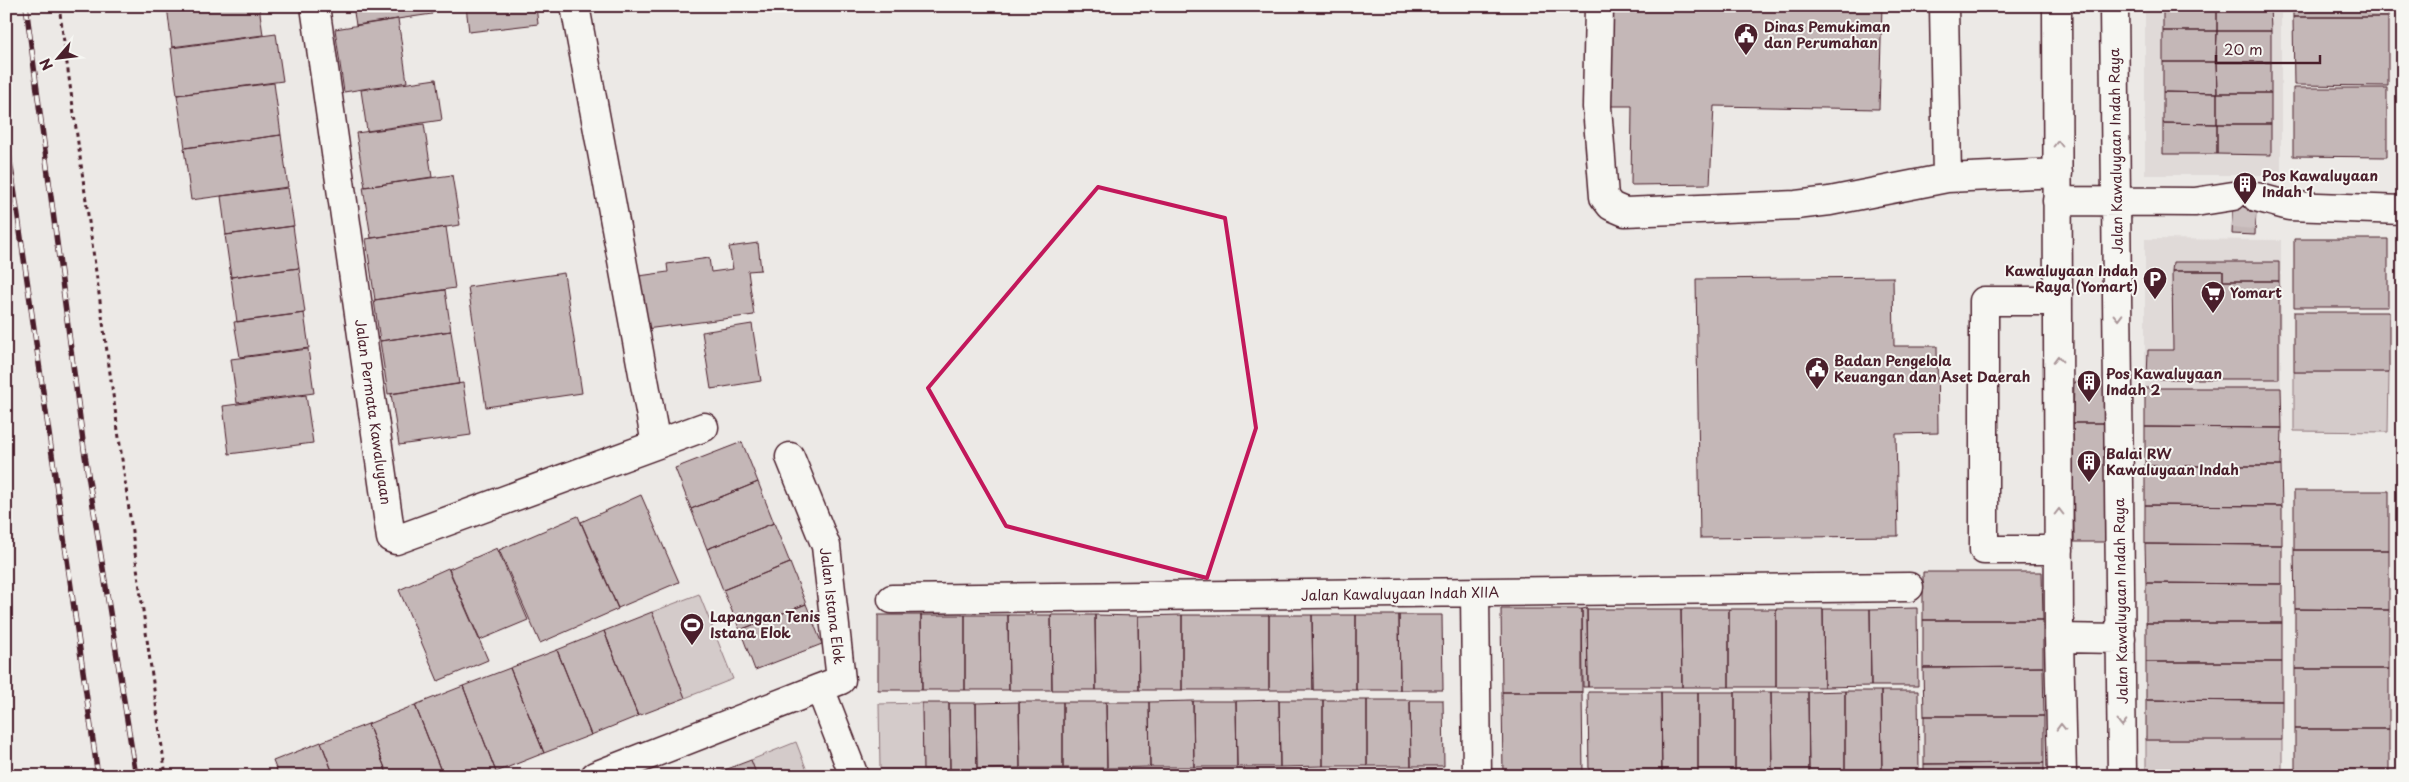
<svg xmlns="http://www.w3.org/2000/svg" width="2409" height="782" font-family="'Playpen Sans',sans-serif">
<style>
.built{fill:#e0dad8}
.green{fill:#d4cbca;stroke:#8f757a}
.building{fill:#c4b7b7;stroke:#4a1f2b}
.lines{fill:none;stroke-linecap:round;stroke-linejoin:round}
.minor-tunnel{stroke:#ccc1c1;stroke-width:28;stroke-dasharray:28 14;stroke-linecap:butt}
.minor-casing{stroke:#4a1f2b;stroke-width:31}
.path{stroke:#4a1f2b;stroke-width:3;stroke-dasharray:4 4;stroke-linecap:butt}
.minor{stroke:#f6f6f2;stroke-width:28}
.rail-casing{stroke:#4a1f2b;stroke-width:5.5}
.rail{stroke:#f6f6f2;stroke-width:4;stroke-dasharray:11;stroke-linecap:butt}
.oneway{stroke:#a99598}
.marked{fill:none;stroke:#c2185b;stroke-width:4;stroke-linejoin:round}
.labels{text-anchor:middle;stroke-width:4;stroke-linejoin:round;paint-order:stroke}
.poi-label{font-size:14px;font-weight:bold;fill:#4a1f2b;stroke:#f6f6f2;text-anchor:start}
.street-label{font-size:14px;fill:#4a1f2b;stroke:#f6f6f2}
</style>
<rect width="100%" height="100%" fill="#ece9e6"/>
<filter id="ink" filterUnits="userSpaceOnUse"><feTurbulence type="fractalNoise" baseFrequency=".02" numOctaves="2"/><feDisplacementMap in="SourceGraphic" scale="10" xChannelSelector="R" yChannelSelector="G"/><feConvolveMatrix kernelMatrix="1 2 1 2 8 2 1 2 1" color-interpolation-filters="sRGB"/></filter>
<g filter="url(#ink)">
<path class="built" d="M2145,6h136v169h-136z
M2145,239l136,1v148h-136z"/>
<path class="green" d="M2294,372h95l-1,60 -94,-1z
M699,594l34,85 -48,19 -33,-86z
M922,703l1,66h-43l-1,-65z
M2146,740h136v36h-136z
M796,742l13,34h-52l-6,-16z"/>
<path class="building" d="M167,6h92l4,29 -91,12z
M353,6h78l1,8 -76,11z
M466,6h70l2,18 -69,8z
M1612,6h270l-3,103 -165,-3 -4,78 -79,1 1,-79h-21z
M2163,6h54v25h-54z
M2217,6h53l1,25h-54z
M2293,6h95v11h-95z
M2293,17h95v69l-94,-1z
M398,19l9,63 -63,10 -9,-63z
M2163,31h54l-1,31h-53z
M2217,31h54v31h-55z
M276,34l7,47 -106,14 -6,-47z
M2163,62h53l1,31 -54,-1z
M2216,62h55v31h-54z
M436,79l6,41 -75,11 -6,-41z
M274,83l7,52 -96,13 -8,-53z
M2293,88h94v69l-94,-1z
M2163,92l54,1v31l-54,-1z
M2217,93h54v31h-54z
M2163,123l54,1v30h-54z
M424,124l8,53 -67,10 -9,-54z
M2217,124h54v31l-54,-1z
M281,135l7,52 -97,13 -7,-52z
M452,175l8,50 -89,13 -8,-51z
M2234,184h23l-2,51 -23,-1z
M288,188l6,38 -68,9 -5,-39z
M293,226l6,42 -68,9 -6,-42z
M446,227l9,61 -80,12 -9,-61z
M2294,239h94v68h-94z
M758,243l3,27 -13,1 6,44 -108,14 -7,-53 29,-4 -1,-8 42,-6 2,14 22,-3 -4,-22z
M2173,262h106v19h-56v-10h-51z
M299,268l6,45 -68,9 -6,-45z
M2172,271h51v10h56v98h-132l1,-29h25z
M564,273l18,120 -96,14 -18,-120z
M1893,277l1,69h43l1,87 -42,1 2,102 -198,2 -4,-259z
M445,290l6,41 -71,10 -6,-41z
M2294,312h95v60h-95z
M304,313l5,35 -69,9 -6,-35z
M752,324l9,57 -50,8 -9,-57z
M451,331l8,53 -71,10 -8,-53z
M308,349l6,44 -77,10 -6,-44z
M2074,382h31l-1,41h-31z
M463,383l8,52 -72,10 -8,-51z
M2145,388h136l1,40 -137,-1z
M306,395l7,48 -84,11 -6,-48z
M2073,423h31l1,119h-31z
M2145,427l137,1 -1,38h-136z
M742,442l16,40 -67,27 -16,-41z
M2145,466h136l1,40 -137,-1z
M758,482l16,41 -67,26 -16,-40z
M2294,491h95v59h-95z
M641,495l38,87 -61,26 -37,-86z
M2145,505l137,1v39l-137,-1z
M578,516l40,93 -78,34 -41,-93z
M774,523l16,40 -67,27 -16,-41z
M2145,544l137,1v39l-136,-1z
M497,548l31,72 -48,20 -31,-71z
M2294,550h95v60l-94,-1z
M790,563l16,41 -66,26 -17,-40z
M448,568l40,92 -50,21 -39,-91z
M1923,572h119l1,48h-120z
M2146,583l136,1v39h-136z
M806,604l16,40 -67,26 -15,-40z
M1587,608l1,79h-5l-1,-78z
M1917,608l1,78h-47l-1,-77z
M1501,609h81v83h-80z
M1587,609h94l1,78h-94z
M1681,609h48v78h-47z
M1729,609h47v78h-47z
M1776,609h47l1,78h-48z
M1823,609h47l1,77 -47,1z
M2295,609l94,1v59h-94z
M652,612l33,86 -47,18 -34,-85z
M878,615h43l1,75h-44z
M921,615h44v75h-43z
M965,615h43l1,75h-44z
M1008,615h43l1,75h-43z
M1051,615h44l1,75h-44z
M1095,615l43,1 1,74h-43z
M1182,615v75h-43l-1,-74z
M1182,615h87v75h-87z
M1269,615h43l1,75h-44z
M1312,615h44v75h-43z
M1356,615h43l1,75h-44z
M1399,615h43l1,75h-43z
M1923,620h120v47l-120,1z
M2146,623h136v39h-136z
M604,631l34,85 -47,19 -34,-85z
M557,650l34,85 -47,18 -34,-85z
M2146,662h136v39l-136,-1z
M2043,667l1,49h-120l-1,-48z
M510,668l34,85 -48,19 -33,-86z
M2295,669h94v60h-94z
M463,686l33,86 -10,4h-43l-28,-71z
M1845,691v84h-36l-1,-83z
M1845,691h36l1,84h-37z
M1881,691h37l1,83 -37,1z
M1502,692h80l1,83 -80,1z
M1588,692h73l1,83h-73z
M1661,692h37v83h-36z
M1698,692h37v83h-37z
M1735,692h36l1,83h-37z
M1771,692h37l1,83h-37z
M1279,700l1,67h-43l-1,-66z
M1279,700h44v66l-43,1z
M1323,700h44v66h-44z
M1367,700h43l1,66h-44z
M1410,700h33l1,66h-33z
M2146,700l136,1v39h-136z
M1193,701l1,66h-44l-1,-65z
M1193,701h43l1,66h-43z
M1019,702l1,66 -43,1 -1,-66z
M1019,702h44v66h-43z
M1063,702h43l1,66h-44z
M1106,702h43l1,65 -43,1z
M922,703h27l1,66h-27z
M949,703h27l1,66h-27z
M415,705l28,71h-55l-20,-52z
M1924,716h120v47l-120,1z
M368,724l20,52h-54l-13,-34z
M2295,729h94v47h-94z
M321,742l13,34h-55l-6,-15z
M751,760l6,16h-48z
M2044,763v13h-120v-12z"/>
<g class="lines">
<path class="minor-tunnel" d="M2233,213l23,2"/>
<defs>
<path id="minor" d="M315,6l76,532 5,2 308,-113
M575,6l81,438
M1599,6l-2,101 7,90 7,9 14,6 171,-7 34,-4 117,-23 111,-5
M1944,6l3,172
M2057,6l2,632 3,138
M2114,6l8,770
M2256,197l33,9 114,4
M2057,201l138,1 38,-6
M2058,301h-74v249h75
M790,457l36,89 15,134 -21,8 34,88
M1475,594l2,182
M892,599l1017,-12
M2059,638l62,1
M595,776l225,-88"/>
</defs>
<use href="#minor" class="minor-casing"/>
<path class="path" d="M59,6l107,770"/>
<use href="#minor" class="minor"/>
<defs>
<path id="rail" d="M26,6l58,443 52,327
M6,133l92,643"/>
</defs>
<use href="#rail" class="rail-casing"/>
<use href="#rail" class="rail"/>
</g>
<defs><path id="oneway-chevron" d="M-2-3.5L2.5 0L-2 3.5" fill="none" stroke-width="1.6" stroke-linecap="round" stroke-linejoin="round" transform="scale(1.25)"/></defs>
<g class="oneway">
<use href="#oneway-chevron" transform="translate(2058 144) rotate(-90)"/>
<use href="#oneway-chevron" transform="translate(2118 317) rotate(89)"/>
<use href="#oneway-chevron" transform="translate(2058 359) rotate(-91)"/>
<use href="#oneway-chevron" transform="translate(2059 512) rotate(-90)"/>
<use href="#oneway-chevron" transform="translate(2122 723) rotate(89)"/>
<use href="#oneway-chevron" transform="translate(2061 727) rotate(-91)"/>
</g>
</g>
<path class="marked" d="M1098,187l127,31 31,210 -49,150 -201,-52 -78,-138z"/>
<defs>
<symbol id="civic-pin" viewBox="-11 -11 22 30"><path d="M0 17L-7.5 6A9.5 9.5 0 1 1 7.5 6Z" fill="#4a1f2b" stroke="#f6f6f2"/><path d="M-.6-6.5H3V-4.5H.6V-3L4-1V1h2V6H-6V1h2V-1L-.6-3ZM-1.2 2.5V6h2.4V2.5Z" fill="#fff"/></symbol>
<symbol id="building-pin" viewBox="-11 -11 22 30"><path d="M0 17L-7.5 6A9.5 9.5 0 1 1 7.5 6Z" fill="#4a1f2b" stroke="#f6f6f2"/><path d="M-4-6H4V6H1V3H-1V6H-4ZM-2.5-4.3h1.7v1.8h-1.7ZM.8-4.3h1.7v1.8H.8ZM-2.5-1h1.7V.8h-1.7ZM.8-1h1.7V.8H.8Z" fill="#fff"/></symbol>
<symbol id="parking-pin" viewBox="-11 -11 22 30"><path d="M0 17L-7.5 6A9.5 9.5 0 1 1 7.5 6Z" fill="#4a1f2b" stroke="#f6f6f2"/><path d="M-3.5-5.5H1a3.5 3.5 0 0 1 0 7H-1V5.5H-3.5ZM-1-3.4V-.6H.8a1.4 1.4 0 0 0 0-2.8Z" fill="#fff"/></symbol>
<symbol id="supermarket-pin" viewBox="-11 -11 22 30"><path d="M0 17L-7.5 6A9.5 9.5 0 1 1 7.5 6Z" fill="#4a1f2b" stroke="#f6f6f2"/><path d="M-6-5.5h2.5l.6 2H6L4.5 2H-2.5L-4.4-4H-6ZM-1.5 3.2a1.3 1.3 0 1 0 .1 0ZM3 3.2a1.3 1.3 0 1 0 .1 0Z" fill="#fff"/></symbol>
<symbol id="stadium-pin" viewBox="-11 -11 22 30"><path d="M0 17L-7.5 6A9.5 9.5 0 1 1 7.5 6Z" fill="#4a1f2b" stroke="#f6f6f2"/><path d="M0-5a6.5 5 0 1 0 0 10a6.5 5 0 1 0 0-10ZM-3.5-1.8h7v3.6h-7Z" fill="#fff"/></symbol>
</defs>
<g fill-rule="evenodd">
<use href="#civic-pin" x="1732" y="21" width="28" height="38"/>
<use href="#building-pin" x="2231" y="170" width="28" height="38"/>
<use href="#parking-pin" x="2141" y="265" width="28" height="38"/>
<use href="#supermarket-pin" x="2199" y="279" width="28" height="38"/>
<use href="#civic-pin" x="1803" y="355" width="28" height="38"/>
<use href="#building-pin" x="2075" y="368" width="28" height="38"/>
<use href="#building-pin" x="2075" y="448" width="28" height="38"/>
<use href="#stadium-pin" x="678" y="611" width="28" height="38"/>
</g>
<g class="labels">
<g class="poi-label">
<text x="1764" y="32">Dinas Pemukiman<tspan x="1764" dy="16">dan Perumahan</tspan></text>
<text x="2262" y="181">Pos Kawaluyaan<tspan x="2262" dy="16">Indah 1</tspan></text>
<text x="2138" y="276" text-anchor="end">Kawaluyaan Indah<tspan x="2138" dy="16">Raya (Yomart)</tspan></text>
<text x="2230" y="298">Yomart</text>
<text x="1834" y="366">Badan Pengelola<tspan x="1834" dy="16">Keuangan dan Aset Daerah</tspan></text>
<text x="2106" y="379">Pos Kawaluyaan<tspan x="2106" dy="16">Indah 2</tspan></text>
<text x="2106" y="459">Balai RW<tspan x="2106" dy="16">Kawaluyaan Indah</tspan></text>
<text x="710" y="622">Lapangan Tenis<tspan x="710" dy="16">Istana Elok</tspan></text>
</g>
<g class="street-label">
<text transform="translate(2116 151) rotate(-91)" y="5">Jalan Kawaluyaan Indah Raya</text>
<text transform="translate(373 412) rotate(82)" y="5">Jalan Permata Kawaluyaan</text>
<text transform="translate(1400 594) rotate(-1)" y="5">Jalan Kawaluyaan Indah XIIA</text>
<text transform="translate(2121 601) rotate(-91)" y="5">Jalan Kawaluyaan Indah Raya</text>
<text transform="translate(832 606) rotate(83)" y="5">Jalan Istana Elok</text>
</g>
</g>
<rect width="2409" height="782" fill="none" stroke="#f6f6f2" stroke-width="25"/>
<rect x="12" y="12" width="2384" height="757" fill="none" stroke="#4a1f2b" stroke-width="2" filter="url(#ink)"/>
<g transform="translate(58 58) rotate(242)" stroke="#f6f6f2" stroke-width="4" paint-order="stroke">
<path d="M0-4L9 19L0 12L-9 19Z" fill="#4a1f2b"/>
<text y="-8" font-size="14" font-weight="bold" text-anchor="middle" fill="#4a1f2b">N</text>
</g>
<path d="M2216 55v8h104v-8" fill="none" stroke="#4a1f2b" stroke-width="2.5"/>
<text x="2224" y="55" font-size="15" fill="#4a1f2b" stroke="#f6f6f2" stroke-width="4" paint-order="stroke">20 m</text>
</svg>
